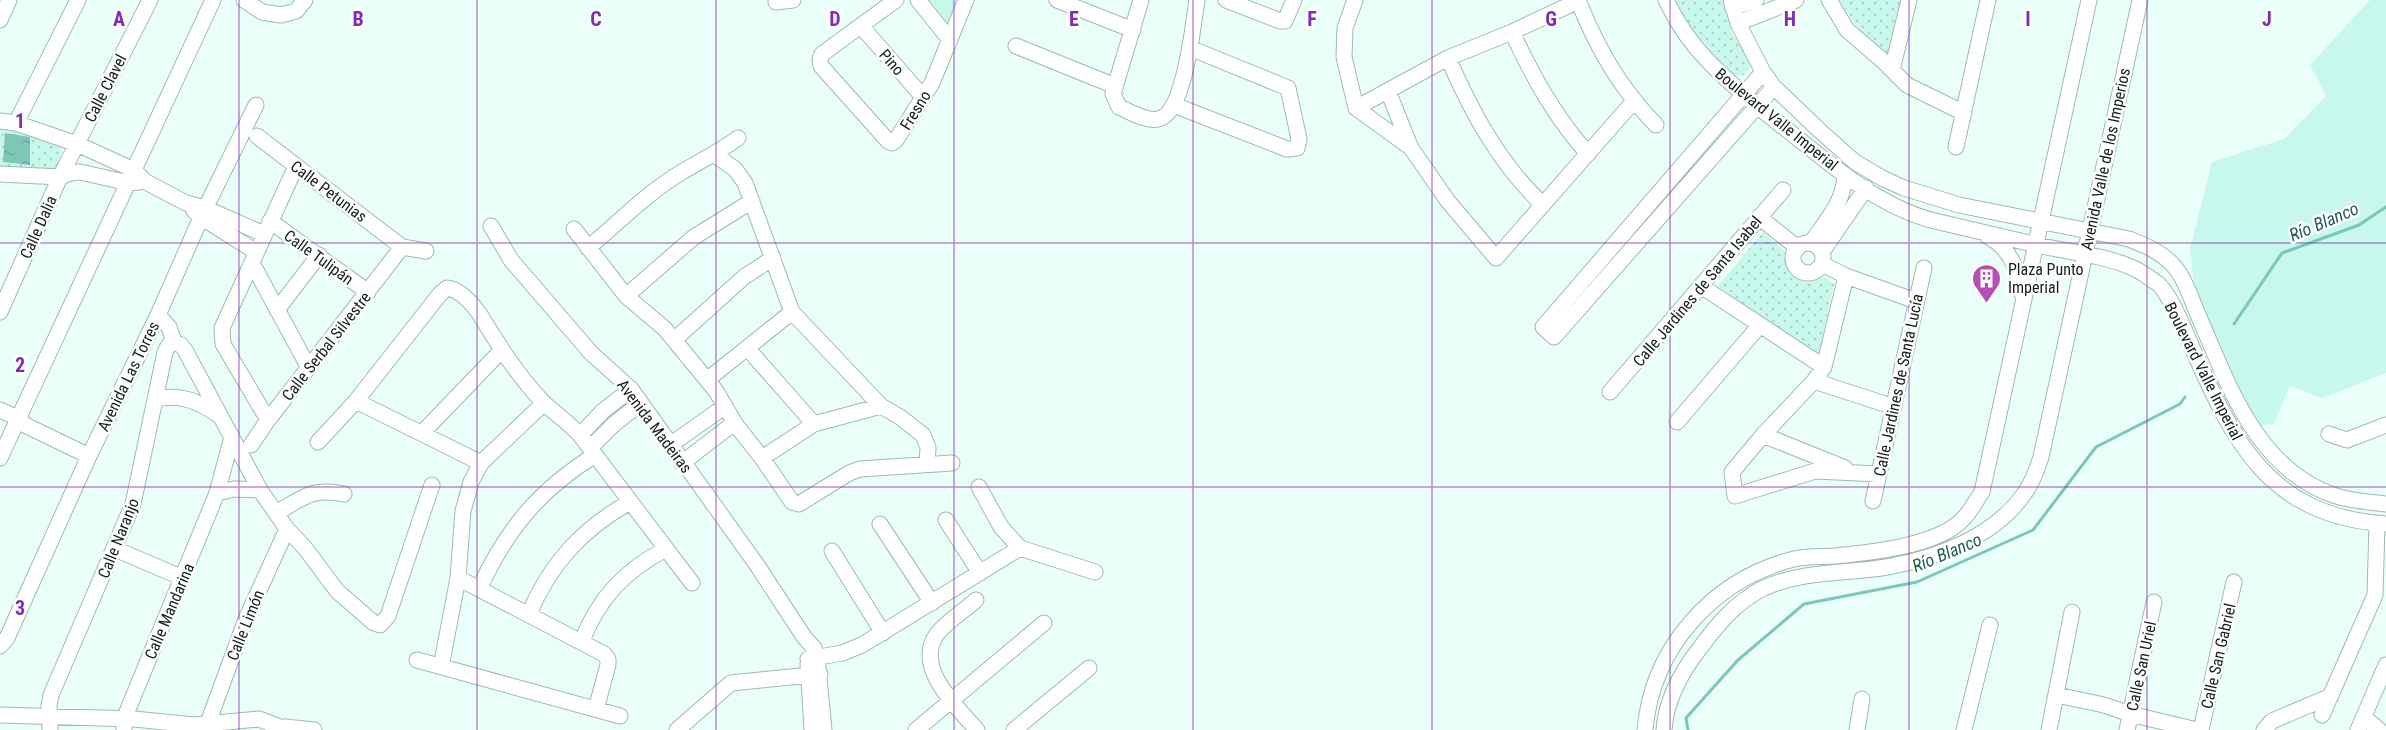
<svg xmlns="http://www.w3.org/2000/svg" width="2386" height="730" font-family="'Roboto Condensed',sans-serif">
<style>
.green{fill:#c8f7eb}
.park{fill:url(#park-dots)}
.water{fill:url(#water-ripples)}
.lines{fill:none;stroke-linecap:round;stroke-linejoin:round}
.stream{stroke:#7dc7b6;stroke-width:3}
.minor-casing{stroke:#a0b9b2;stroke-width:17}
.minor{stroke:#fff;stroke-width:15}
.grid{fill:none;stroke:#7b2cbf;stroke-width:1.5;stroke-opacity:0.55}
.labels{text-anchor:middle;stroke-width:5;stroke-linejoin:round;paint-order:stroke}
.street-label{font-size:16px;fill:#131d1a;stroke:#fff}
.poi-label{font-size:16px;fill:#131d1a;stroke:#fff;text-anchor:start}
.water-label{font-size:18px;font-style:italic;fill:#246054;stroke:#fff}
.grid-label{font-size:20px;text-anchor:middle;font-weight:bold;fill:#7b2cbf;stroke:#fff;stroke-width:5;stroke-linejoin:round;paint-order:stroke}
</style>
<defs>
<pattern id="park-dots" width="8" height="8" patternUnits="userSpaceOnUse" patternTransform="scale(1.5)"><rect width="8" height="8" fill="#c8f7eb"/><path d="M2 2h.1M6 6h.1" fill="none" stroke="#abd3c9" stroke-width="1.8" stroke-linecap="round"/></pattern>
<pattern id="water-ripples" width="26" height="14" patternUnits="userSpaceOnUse" patternTransform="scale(1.5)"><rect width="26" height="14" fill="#7dc7b6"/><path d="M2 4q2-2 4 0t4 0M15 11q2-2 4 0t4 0" fill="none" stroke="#6baa9c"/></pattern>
</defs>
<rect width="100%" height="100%" fill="#eafff9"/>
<path class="green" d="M924,0h33l-10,28z
M2370,0h16v373l-64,25 -32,-12 -16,38 -21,2 -56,-116 -7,-62 22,-86 72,-23 42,-43 -16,-31z"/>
<path class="park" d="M1675,0h47l10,33 18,27v6l-6,9 -10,1c-22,-21 -47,-48 -59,-76z
M1839,0h65l-13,59 -31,-28z
M0,123l63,23 -8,27 -55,-4z
M1763,232l26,23c0,21 16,26 34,22l11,7 -15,69 -61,-37 -40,-30z"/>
<path class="water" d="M5,133l25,4v28l-27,-3z"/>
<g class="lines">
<path class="stream" d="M2234,324l48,-71 77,-28 27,-18
M1688,730l-2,-12 52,-58 66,-56 113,-22 116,-52 63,-83 84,-43 5,-7"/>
<defs>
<path id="minor" d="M244,0l18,12 19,3 15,-4 9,-11
M896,0l-74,54 -2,5 1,7 67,75 4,2 4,-3 36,-57 34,-83
M918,0l32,40
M1057,0l76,30
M1141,0l-28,94 6,13c10,4 27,15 39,12 27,-5 35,-95 39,-119
M1226,0l54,21h5l9,-21
M1355,0l-10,28 -1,29 12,51
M1578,0c19,48 42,88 78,125
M1666,0c11,23 25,44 43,62 25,26 54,49 82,71 43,34 90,75 144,88 34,8 68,16 102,24 30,7 68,10 96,23 8,3 16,10 24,15 13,10 27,46 34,62 42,96 77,171 195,179
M1731,0l7,23 25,49 11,15 46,44 35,31 27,16 22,10 55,17 170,34c15,6 28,11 40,22 15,13 22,38 30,56 30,69 58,153 137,179 16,5 34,6 50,8
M1829,0l18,30 35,30 25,25 57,28
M776,2l17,-2
M1733,8l23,-8
M0,20l9,-20
M1738,23l58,-23
M861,26l62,71
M1512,32c21,45 43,85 76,122
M1016,46l99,40
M1448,58c24,55 51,105 95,147
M1892,70l17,-70
M1763,72l-220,255 11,10 220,-250
M1388,91l22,55
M1174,105l113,44 10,-1 2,-9 -11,-51 -98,-40
M1356,108l55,40 36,52 49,58 138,-157
M1356,108l92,-50 64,-26 66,-31
M0,121l16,2 61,21 57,26 12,12 40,21 19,5 59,26
M16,123l62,-123
M257,136l145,111 24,4
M1956,147l32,-147
M715,155l20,14 10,14 47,129 89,94 19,11 23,18 5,13 -1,16
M0,174l60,3 10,-4 10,-1 49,11 10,-1
M194,211l7,6 55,35
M1759,217l39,31
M270,221l98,71
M491,226l20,34 80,93 40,36 126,176 47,72 10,11 3,10 7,72
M574,229l52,67 39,33 51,62 20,34 26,33 30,44 7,2 50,-31 11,-4 92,-6
M1987,236c23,11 31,34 35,58
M1793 258a15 15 0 1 1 30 0a15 15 0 1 1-30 0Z
M1811,243c15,-22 33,-41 34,-68
M588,248c30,-25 60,-56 94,-76 20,-12 37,-20 56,-34
M1822,252l44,-64
M252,263l57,105
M1822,264l24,12 70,25
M1846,276l-22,91 -10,14 -51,54 -31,37 3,24 80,-25 64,3
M1701,286l123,81
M626,296l68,-59 58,-36
M277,310l42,-55
M0,312l60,-135 90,-177
M158,315l11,12 5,15 7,3 4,5 75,140 27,39 18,19 32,43 37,32 6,2 8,-9 44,-131
M674,340l70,-63 29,-19
M747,348l67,76
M707,380l85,-68
M1814,381l80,26
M1610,392l173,-202
M156,399c25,-6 43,3 64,17
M356,401l125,62
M0,410l18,8 7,7 64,31
M268,420l-45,-76 -1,-16 74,-162
M1677,422l83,-97
M422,433l80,-83
M2329,434l18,6 39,-15
M580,435l23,-24 28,-22
M1763,435l82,33
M318,442l38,-41 84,-107 7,-6c12,1 25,15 32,25 19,31 38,62 63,88 12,12 26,21 38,34l112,148
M251,445l17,-25 134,-173
M670,445l54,-38
M590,448l24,-24 27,-21
M0,458l213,-458
M762,458l52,-34 67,-18
M682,463l52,-40
M979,487l22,40 19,21 75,24
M217,493l17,-4 26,1
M1873,501l51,-233
M276,513c27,-15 36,-26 68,-19
M946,520l34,53
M880,524l52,79
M115,549l68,29
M832,551l51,82
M458,578l146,76 4,5v6l-12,44
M479,589c28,-60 60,-99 116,-134
M976,600c-12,11 -29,21 -39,34 -24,33 20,73 40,96
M529,614c21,-50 53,-85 101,-112
M582,641c16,-42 43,-71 84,-92
M0,646l7,-8 82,-182 69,-141 45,-102 53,-108
M808,659l34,-6 20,-8 158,-97
M417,660l203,56
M808,664l4,66
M441,667l17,-89 5,-67 8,-29 10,-19 63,-60
M2057,695l47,10 26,9 67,16
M0,715l134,4 60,6 65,-6 29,11
M2322,715l53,-120 2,-71
M2364,717l15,13
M208,723l38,-104 41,-90
M285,727l29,3
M50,730l-1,-24 2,-11 82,-191 32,-152 4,-7 5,-3
M124,730v-11l93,-226 15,-56
M677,730l54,-47 89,-9
M916,730l128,-107
M1014,730l75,-62
M1645,730c7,-83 69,-151 149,-171 13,-3 27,-2 41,-3 35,-3 100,-10 126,-35 9,-8 14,-19 21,-29l107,-492
M1664,730c2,-30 18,-59 36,-82 17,-23 36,-46 62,-59 39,-19 84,-15 125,-22 50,-9 107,-30 137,-73 8,-11 13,-24 17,-37l99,-457
M1857,730l5,-31
M1964,730l26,-105
M2049,730l23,-118
M2127,730l27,-128
M2201,730l33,-148
M2264,730l8,-9 59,-25
M2358,730l28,-65"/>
</defs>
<use href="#minor" class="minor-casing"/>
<use href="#minor" class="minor"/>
</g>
<path class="grid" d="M239,0v730M477,0v730M716,0v730M954,0v730M1193,0v730M1432,0v730M1670,0v730M1909,0v730M2147,0v730M0,243h2386M0,487h2386"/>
<defs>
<symbol id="building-pin" viewBox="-11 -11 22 30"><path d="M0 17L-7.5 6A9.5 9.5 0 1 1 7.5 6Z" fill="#b54fb3" stroke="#fff"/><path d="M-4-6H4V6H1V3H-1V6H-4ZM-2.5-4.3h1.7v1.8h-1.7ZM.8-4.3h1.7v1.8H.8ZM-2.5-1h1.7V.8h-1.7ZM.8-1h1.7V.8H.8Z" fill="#fff"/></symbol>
</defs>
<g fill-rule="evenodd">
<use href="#building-pin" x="1970" y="262" width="33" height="45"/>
</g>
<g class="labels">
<g class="street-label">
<text transform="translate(892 62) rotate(49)" y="6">Pino</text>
<text transform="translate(105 88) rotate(-63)" y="6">Calle Clavel</text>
<text transform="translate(915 110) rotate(-58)" y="6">Fresno</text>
<text transform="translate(1777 119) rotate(39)" y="6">Boulevard Valle Imperial</text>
<text transform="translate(2105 159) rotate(-78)" y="6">Avenida Valle de los Imperios</text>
<text transform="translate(329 191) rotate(37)" y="6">Calle Petunias</text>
<text transform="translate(38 227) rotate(-66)" y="6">Calle Dalia</text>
<text transform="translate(319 257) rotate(36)" y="6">Calle Tulipán</text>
<text transform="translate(1697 291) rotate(-50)" y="6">Calle Jardines de Santa Isabel</text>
<text transform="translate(326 346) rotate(-52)" y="6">Calle Serbal Silvestre</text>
<text transform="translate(2204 371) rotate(63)" y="6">Boulevard Valle Imperial</text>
<text transform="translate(128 376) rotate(-64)" y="6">Avenida Las Torres</text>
<text transform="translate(1898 385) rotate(-78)" y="6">Calle Jardines de Santa Lucía</text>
<text transform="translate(655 426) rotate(53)" y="6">Avenida Madeiras</text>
<text transform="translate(118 538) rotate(-68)" y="6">Calle Naranjo</text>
<text transform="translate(169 611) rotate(-67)" y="6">Calle Mandarina</text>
<text transform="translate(245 625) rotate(-68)" y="6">Calle Limón</text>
<text transform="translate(2218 656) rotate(-77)" y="6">Calle San Gabriel</text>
<text transform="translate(2141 666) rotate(-78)" y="6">Calle San Uriel</text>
</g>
<g class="poi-label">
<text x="2008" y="275">Plaza Punto<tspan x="2008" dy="18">Imperial</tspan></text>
</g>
<g class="water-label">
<text transform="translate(2324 222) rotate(-23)" y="6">Río Blanco</text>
<text transform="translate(1947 553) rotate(-23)" y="6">Río Blanco</text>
</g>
</g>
<g class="grid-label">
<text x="119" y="26">A</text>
<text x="358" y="26">B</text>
<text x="596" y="26">C</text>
<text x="835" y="26">D</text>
<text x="1074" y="26">E</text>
<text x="1312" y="26">F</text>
<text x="1551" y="26">G</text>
<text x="1790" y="26">H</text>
<text x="2028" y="26">I</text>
<text x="2267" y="26">J</text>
<text x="20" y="128">1</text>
<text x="20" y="372">2</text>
<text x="20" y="615">3</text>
</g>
</svg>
